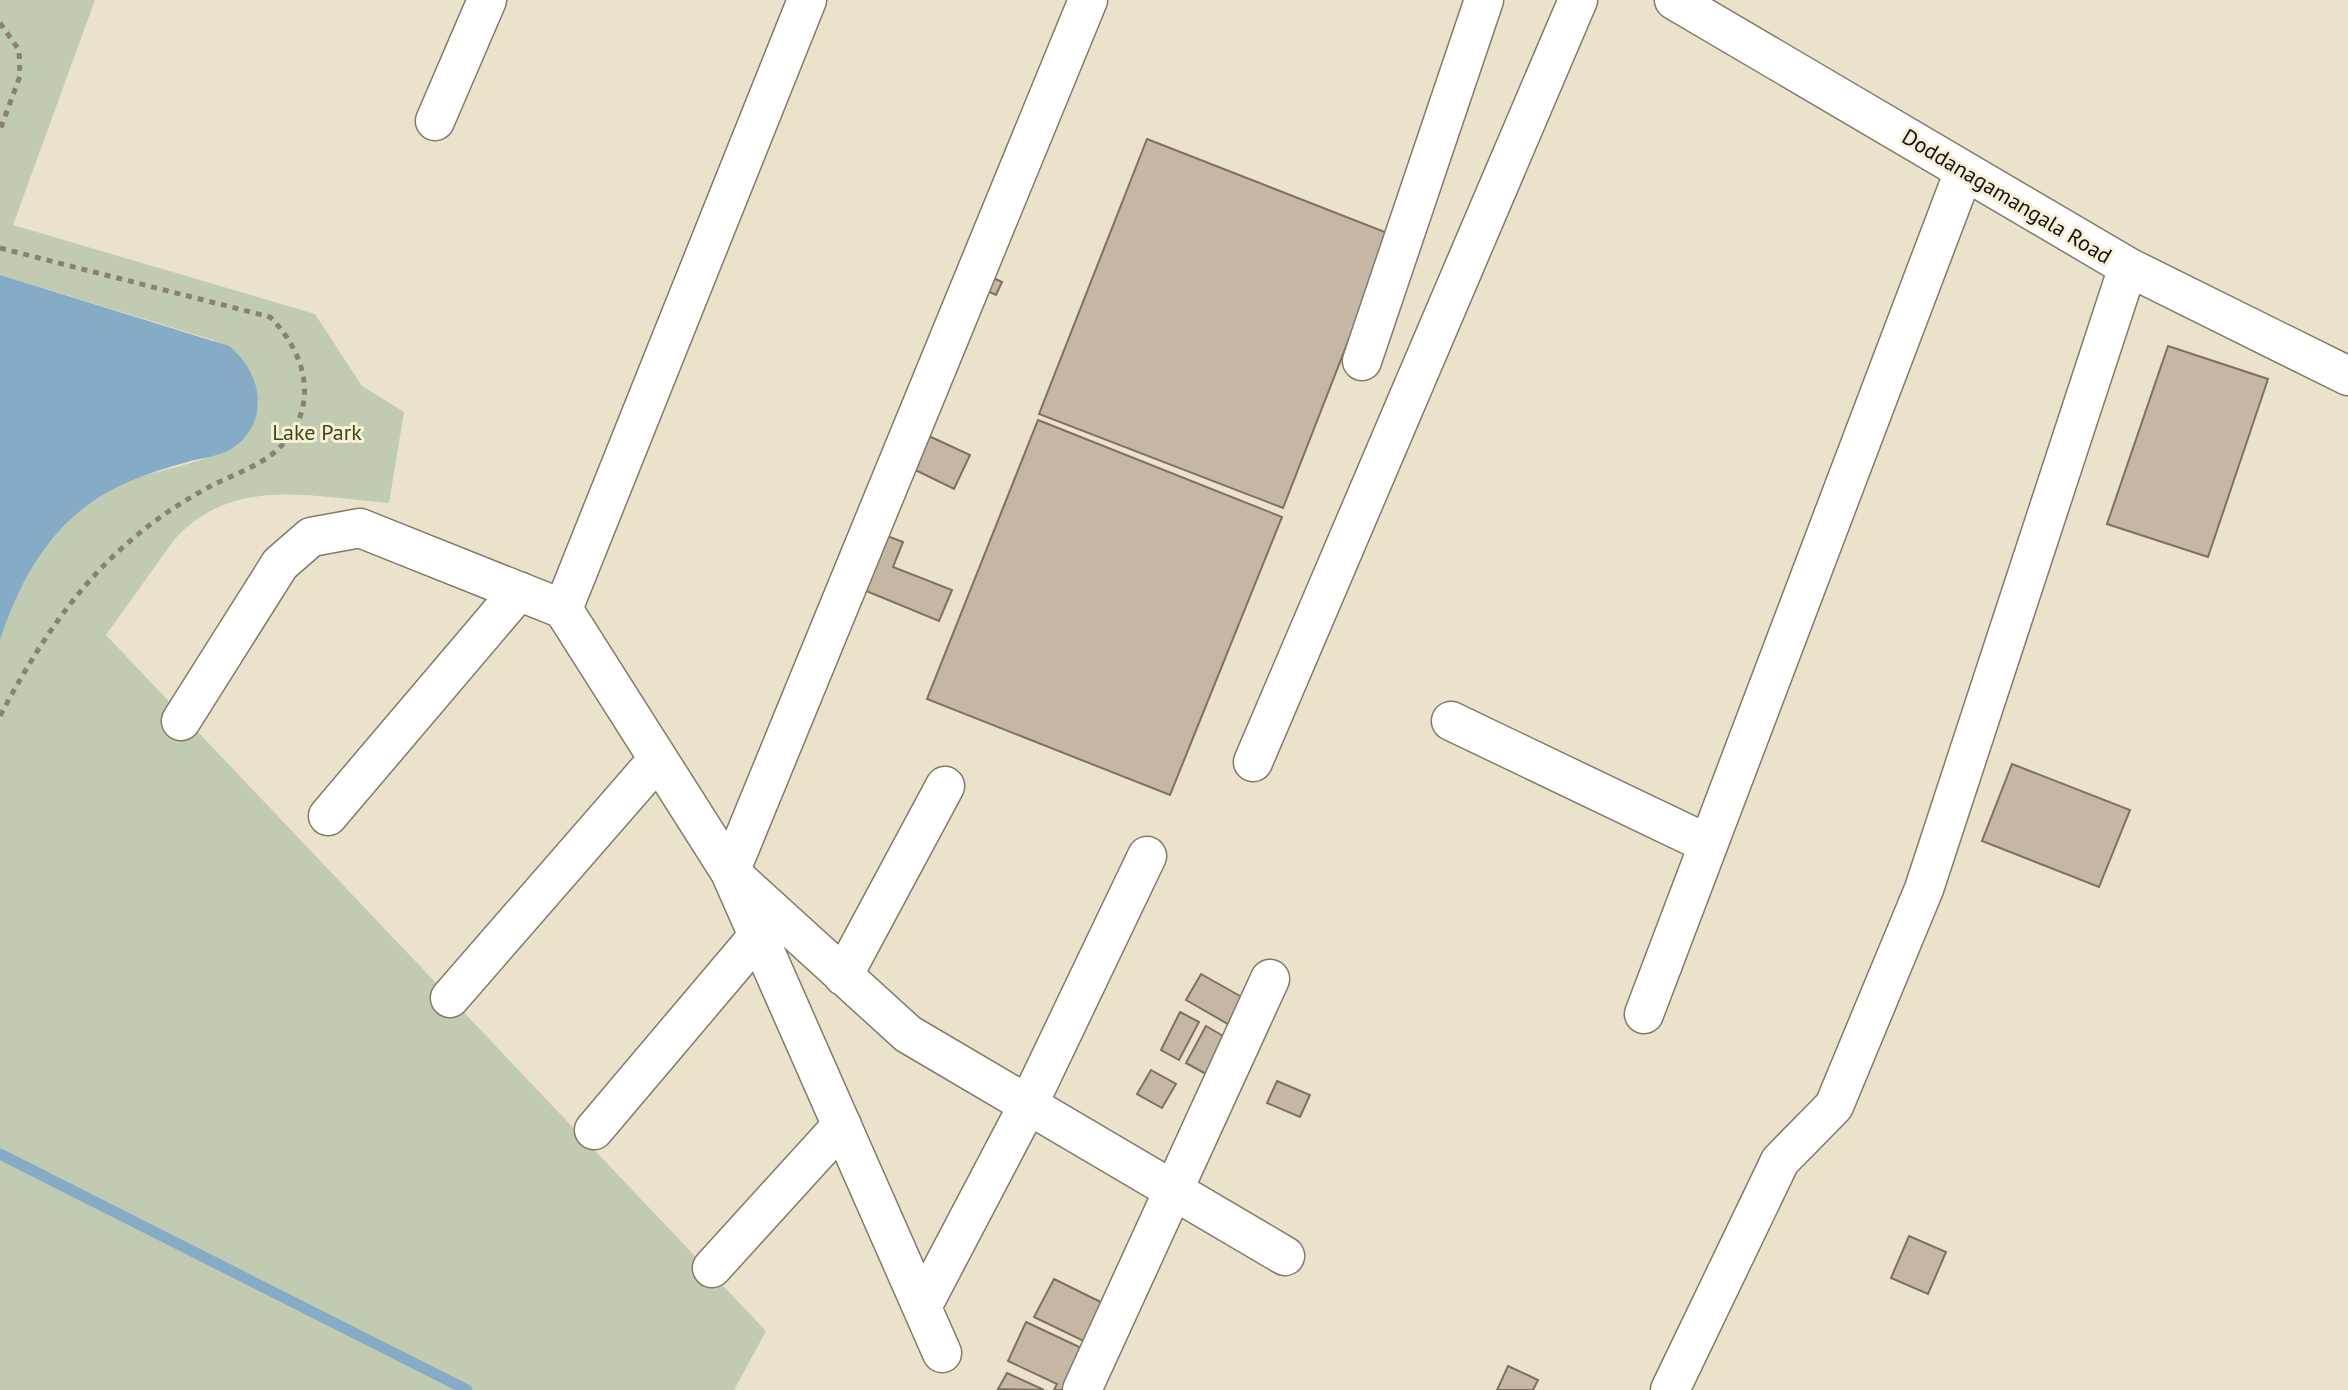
<svg xmlns="http://www.w3.org/2000/svg" width="2348" height="1390" font-family="'PT Sans',sans-serif">
<style>
.green{fill:#c1cbb2}
.water{fill:#86abc6}
.lines{fill:none;stroke-linecap:round;stroke-linejoin:round}
.stream{stroke:#86abc6;stroke-width:11}
.building{fill:#c5b7a4;stroke:#7e715f;stroke-width:2}
.minor-casing{stroke:#837a67;stroke-width:41}
.path{stroke:#898273;stroke-width:5;stroke-dasharray:6 6;stroke-linecap:butt}
.minor{stroke:#fff;stroke-width:38}
.labels{text-anchor:middle;stroke-width:6;stroke-linejoin:round;paint-order:stroke}
.street-label{font-size:22px;fill:#16130b;stroke:#f9efd9}
.park-label{font-size:22px;fill:#3a4c11;stroke:#f9efd9}
</style>
<rect width="100%" height="100%" fill="#ebe2cc"/>
<path class="green" d="M0,0h95l-82,225 302,89 47,72 42,26 -15,91c-78,-6 -157,-28 -215,37l-68,95 660,696 -32,59h-734v-750c20,-61 56,-123 115,-153 54,-27 130,-18 144,-85l-46,-62 -213,-65z"/>
<path class="water" d="M0,275l229,71c33,26 43,77 2,103 -14,8 -31,9 -47,14 -33,9 -66,20 -95,41 -46,34 -71,83 -89,136z"/>
<g class="lines">
<path class="stream" d="M0,1154l467,236"/>
</g>
<path class="building" d="M1147,139l243,95 -107,274 -244,-94z
M987,275l15,7 -6,13 -15,-7z
M2168,346l100,33 -60,178 -101,-33z
M1038,420l244,97 -112,278 -243,-96z
M918,431l52,24 -16,34 -51,-25z
M877,532l26,10 -10,25 59,23 -13,31 -85,-35z
M2012,764l118,46 -31,77 -117,-46z
M1201,974l55,31 -16,26 -54,-31z
M1180,1012l19,10 -20,38 -18,-10z
M1206,1026l31,18 -20,36 -31,-17z
M1151,1070l25,14 -14,24 -25,-14z
M1277,1081l33,14 -10,22 -33,-14z
M1909,1236l37,16 -18,42 -37,-16z
M1054,1279l59,29 -19,38 -60,-29z
M1026,1322l66,31 -17,37h-21l3,-6 -49,-23z
M1508,1366l30,14 -5,10h-36z
M1007,1373l37,17 -46,-1z"/>
<g class="lines">
<defs>
<path id="minor" d="M807,0l-244,609 167,263 212,481
M1088,0l-358,872 178,162 377,222
M1674,0l454,267 220,109
M435,121l52,-121
M1362,361l122,-361
M181,721l99,-157 31,-27 49,-9 203,81
M1451,721l257,123
M1253,762l325,-762
M328,816l191,-225
M843,976l102,-190
M450,998l208,-239
M1644,1014l320,-843
M594,1130l164,-194
M712,1268l130,-143
M922,1307l106,-202 119,-249
M1082,1390l188,-411
M1670,1390l110,-229 54,-55 90,-217 204,-622"/>
</defs>
<use href="#minor" class="minor-casing"/>
<path class="path" d="M0,23l19,27 1,26 -20,54
M0,248l270,69c38,38 51,93 6,134 -18,16 -44,24 -65,35 -32,17 -63,38 -90,63 -52,47 -88,105 -121,167"/>
<use href="#minor" class="minor"/>
</g>
<g class="labels">
<g class="street-label">
<text transform="translate(2007 196) rotate(31)" y="8">Doddanagamangala Road</text>
</g>
<g class="park-label">
<text x="317" y="440">Lake Park</text>
</g>
</g>
</svg>
